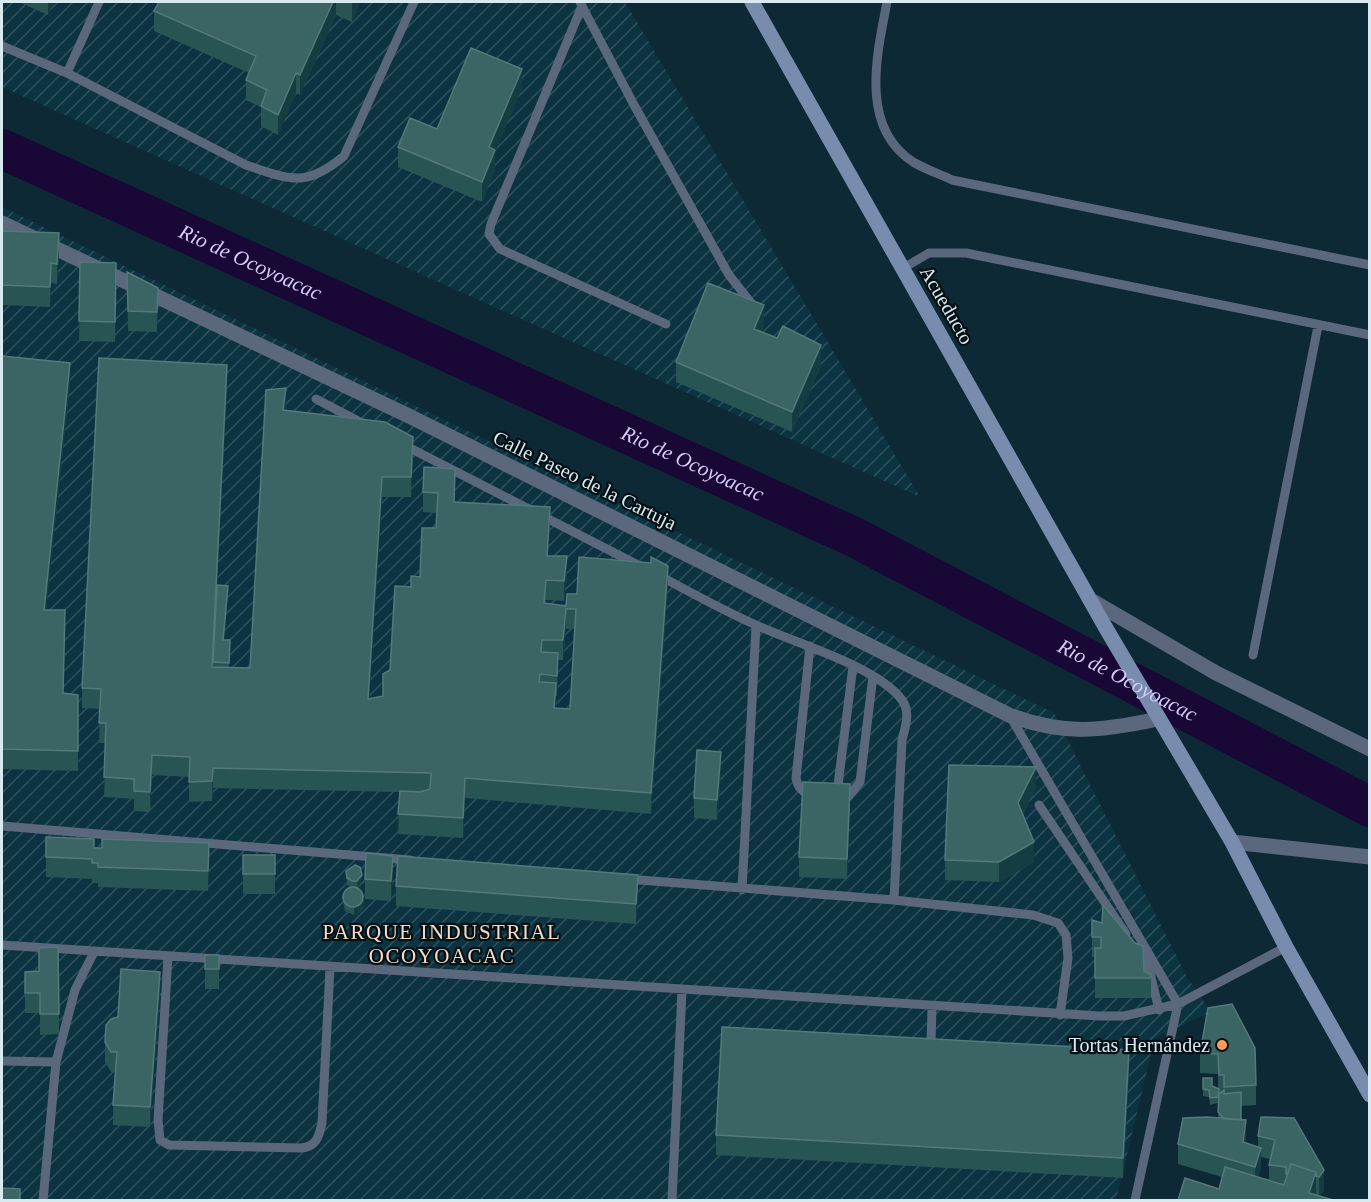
<svg xmlns="http://www.w3.org/2000/svg" width="1371" height="1202" font-family="'Times New Roman',serif">
<style>
.industrial{fill:url(#industrial-furrows)}
.lines{fill:none;stroke-linecap:round;stroke-linejoin:round}
.river{stroke:#190735;stroke-width:40}
.service{stroke:#5a677c;stroke-width:9}
.minor{stroke:#5a677c;stroke-width:15}
.secondary{stroke:#788cae;stroke-width:15}
.wall{fill:#285454;fill-rule:evenodd}
.shaded-wall{fill:#153c40}
.building{fill:#3b6465;stroke:#54797a;stroke-width:1.5;fill-rule:evenodd}
.poi-dot{fill:#fd9d55;stroke:#051015;stroke-width:2}
.labels{text-anchor:middle;stroke-width:4.5;stroke-linejoin:round;paint-order:stroke}
.street-label{font-size:20px;fill:#d9e9f0;stroke:#051015}
.poi-label{font-size:20px;fill:#d9e9f0;stroke:#051015;text-anchor:end}
.water-label{font-size:21px;font-style:italic;fill:#d6cbfc;stroke:#051015}
.neighbourhood-label{font-size:21px;letter-spacing:1.5px;fill:#f6dac7;stroke:#051015}
</style>
<defs>
<pattern id="industrial-furrows" width="10" height="10" patternUnits="userSpaceOnUse" patternTransform="scale(1.5)"><rect width="10" height="10" fill="#0c3342"/><path d="M-1 1l2-2M0 10L10 0M9 11l2-2" fill="none" stroke="#2f515e"/></pattern>
</defs>
<rect width="100%" height="100%" fill="#0c2935"/>
<path class="industrial" d="M2,2h623l295,495 -918,-410z
M2,207l1052,506 133,264 24,35 -56,26 -39,162h-1114z"/>
<g class="lines">
<path class="river" id="s1" d="M2,149l852,388 516,270"/>
<path class="service" d="M580,2l2,4 -91,218 -2,10 11,15 166,75
M887,2c-10,52 -28,125 26,160 12,7 26,12 39,18l418,85
M582,6l52,99 95,170 26,33
M2,46l65,27 179,92c44,15 60,23 98,-9l70,-154
M67,73l32,-71
M902,269l27,-16h37l404,82
M316,399l46,24
M404,445l236,121
M658,575c32,17 64,35 98,50 38,18 121,41 146,75 9,12 3,28 0,40l-8,160
M810,646l-14,132c2,10 6,15 17,17
M1253,655l65,-329
M1010,716l168,288 -43,196
M837,793l16,-127
M838,799l10,-2 12,-15 13,-106
M1039,805l87,129
M2,826l408,34
M627,879l267,21 139,15 25,8 8,12 2,23 -8,57
M742,890l14,-264
M2,945l1097,71h25l54,-12 108,-57
M1137,951l12,18 10,41
M168,957l-10,163 2,20 9,5 132,3c15,-1 18,-11 21,-25l8,-155
M931,1044l1,-37
M2,1061l54,1
M43,1200l13,-138 19,-72 19,-38
M672,1200l10,-209"/>
<path class="minor" d="M2,223l407,193 600,299c55,21 93,16 149,4
M1094,602l122,71 154,76
M1232,842l138,15"/>
<path class="secondary" d="M752,2l355,628 125,212 54,105 84,148"/>
</g>
<path class="wall" d="M21,2h33l-6,13 -27,-12z
M159,2h201l-8,20 -16,-7 -36,80 -4,-2 -18,42 -17,-9v-19l-15,-7v-20l3,-7 -95,-42v-20z
M522,89l-27,63v18l-13,32 -84,-35v-20z
M2,231l57,22 -2,31 -6,-1 -1,24 -48,-2z
M80,262l36,21 -1,59 -36,-1z
M127,272l31,36 -1,24 -29,-1z
M764,325l-3,7 60,34 -29,66 -116,-50v-20z
M2,356l68,27 -24,227 19,21 -2,62 15,2v76l-76,-2z
M227,385l-10,200 11,8 -4,47h6l-1,27 21,1 35,-258 128,47 -2,40h-29l-13,202 14,-3 28,-109 9,-10 16,-49 1,-15 -14,-1v-20l32,-3v13l95,25 -2,29 19,20 -3,25 -18,-1 -1,3 21,3 102,-20 -17,228 -186,-16 -2,40 -65,-4 2,-42 -187,-4 -1,13 -23,1v-25l-37,-2 -2,37 -16,-1v-12l-30,-2 2,-54h-7l1,-34 -18,-1v-20zM566,629h8l-4,80 -14,-1v-12h1l1,-36h5z
M721,772l-4,48 -23,-2v-20z
M1036,787l-13,27 11,48 -35,20 -54,-2v-20z
M850,804l-3,75 -48,-2v-20z
M94,848l115,15 -1,28 -110,-4v-4h-6v-4l-46,-2v-20z
M243,855h32v39h-32z
M346,871l16,11 -5,6 7,17 -3,7 -7,3 -9,-4 -2,-10v-7l7,-7 -3,-2z
M393,876l-2,25 -26,-2v-20z
M396,886l242,9 -2,29 -240,-18z
M1092,920l52,51 7,4v23h-56v-41h-3z
M205,955h14v34h-14z
M25,972l34,42v20l-19,1v-22h-15z
M160,992l-10,135 -37,-2v-20l2,-33h-4l-6,-10v-20l13,-25z
M1208,1008l48,77v20l-15,1v14l5,20 -1,3 13,4v-11l3,-19 63,53v20l-4,6 -101,-7 3,-12 -44,-13v-20l40,-26v-15l-8,2 -1,-8 -6,-1v-18l9,8 6,3v-15l-18,-1v-20zM1261,1157l9,2 -1,6v15l-11,-3 3,-9z
M1129,1070l-6,108 -407,-23v-20z"/>
<path class="shaded-wall" d="M48,2h6l-6,13z
M333,2h3v13l-36,80v-20z
M352,2h8l-8,20z
M522,69v20l-27,63v18l-13,32v-20l7,-35z
M296,73v20l-18,42v-20z
M59,233v20l-2,31v-20z
M51,263v20l-1,24v-20z
M158,288v20l-1,24v-20z
M764,305v20l-10,24v-20z
M821,345v21l-29,66v-20z
M70,363v20l-26,248v-21z
M227,365v20l-15,302v-20z
M286,388v20l-3,22v-20z
M413,437v20l-2,40v-20z
M455,469v20l-1,33v-20z
M382,477v20l-14,222v-20z
M550,507v20l-3,49v-20z
M567,556v20l-3,25v-20z
M668,566v20l-17,228v-21z
M566,609v20l-3,31v-20z
M65,610v21l-2,82v-20z
M558,653v20l-1,23v-20z
M556,683v20l-2,25v-20z
M721,752v20l-4,48v-20z
M152,755v20l-2,37v-20z
M1036,767v20l-18,36v-20z
M213,768v20l-1,13v-20z
M465,778v20l-2,40v-20z
M850,784v20l-3,75v-20z
M1034,842v20l-35,20v-20z
M209,843v20l-1,28v-20z
M393,856v20l-2,25v-20z
M362,875v7l-5,6v-7z
M638,875v20l-2,29v-20z
M364,899v6l-3,7 -7,3v-7z
M160,972v20l-10,135v-20z
M1129,1050v20l-6,108v-20z
M1246,1120v20l-3,22v-20z
M1261,1148v20l-6,19v-20z
M1324,1170v20l-5,8v-21z
M1316,1172v26l-7,-5z"/>
<path class="building" d="M159,2h174l-33,73 -4,-2 -18,42 -17,-9 6,-16 -21,-10 10,-24 -102,-45z
M471,48l51,21 -33,78 6,3 -13,32 -84,-35 12,-29 27,11z
M2,231l57,2 -2,31 -6,-1 -1,24 -48,-2z
M80,262l36,1 -1,59 -36,-1z
M127,272l31,16 -1,24 -29,-1z
M708,283l56,22 -10,24 23,9 6,-12 38,19 -29,67 -116,-50z
M2,356l68,7 -26,247h21l-2,83 15,2v56l-76,-2z
M99,358l128,7 -15,302 38,1 16,-278 20,-2 -3,22 102,12 28,15 -2,40h-29l-14,222 15,-3v-22l7,-4 5,-84 16,1v-11l9,1 2,-49h14l2,-35 -15,-1 1,-25 31,2 -1,33 96,5 -3,49h20l-3,25 -18,-1 -2,23 22,3 1,-12h10l2,-37 72,6v-6l17,9 -17,227 -186,-15 -2,40 -65,-4 2,-23 20,1 10,-3 1,-16 -218,-5 -1,13 -23,1 1,-25 -38,-2 -2,37 -16,-1v-12l-30,-2 2,-54h-7l2,-34 -19,-1zM566,609h10l-6,100 -16,-1 2,-25 -17,-1 1,-8 17,2 1,-23 -17,-1 1,-12h21z
M217,585l11,1 -5,54h7l-1,23 -16,-1z
M697,750l24,2 -4,48 -23,-2z
M949,765l87,2 -18,36 16,39 -35,20 -54,-2z
M803,782l47,2 -3,75 -48,-2z
M46,837l48,2v9h8v-9l107,4 -1,28 -110,-4v-4h-6v-4l-46,-2z
M366,853l27,3 -2,25 -26,-2z
M243,855h32v19h-32z
M398,856l240,19 -2,29 -240,-18z
M355,865l5,2 2,8 -5,6h-5l-5,-3 -1,-7z
M343 897a10 10 0 1 1 20 0a10 10 0 1 1-20 0Z
M1103,905l32,38 8,3 1,25 7,4v3h-56v-30h6v-11h-9v-17l10,3z
M58,947l1,67h-19v-21h-15v-21l14,-1v-23z
M205,955h14v14h-14z
M121,969l39,3 -10,135 -37,-2 4,-53h-6l-6,-10 1,-17 5,-6 7,-2z
M1232,1004l23,44 1,37 -32,2v-12h-5l-1,-21 -18,-1 8,-45z
M722,1027l407,23 -6,108 -407,-23z
M1203,1078h9v8l7,3 -1,8 -8,1 -1,-8 -6,-1z
M1224,1090v4l17,-2v28l-17,-1 -6,-7 1,-18z
M1207,1117l39,3 -3,22 18,6 -6,19 -77,-23 5,-26z
M1261,1117l33,1 30,52 -5,7 -3,-1v-4l-25,-8 -4,11 -1,-1v-7l-17,-2 6,-25 -17,-4z
M1291,1164l25,8 -7,21 24,7h-155l7,-22 34,11 6,-22 59,18z
M2,1188l18,1v11h-18z"/>
<circle class="poi-dot" cx="1222" cy="1045" r="6"/>
<g class="labels">
<g class="street-label">
<text transform="translate(947 305) rotate(60)" y="7">Acueducto</text>
<text transform="translate(585 480) rotate(26)" y="7">Calle Paseo de la Cartuja</text>
</g>
<g class="poi-label">
<text x="1210" y="1052">Tortas Hernández</text>
</g>
<g class="water-label">
<text dy="7" stroke="none"><textPath href="#s1" startOffset="273">Rio de Ocoyoacac</textPath></text>
<text dy="7" stroke="none"><textPath href="#s1" startOffset="759">Rio de Ocoyoacac</textPath></text>
<text dy="7" stroke="none"><textPath href="#s1" startOffset="1245">Rio de Ocoyoacac</textPath></text>
</g>
<g class="neighbourhood-label">
<text x="442" y="939">PARQUE INDUSTRIAL<tspan x="442" dy="24">OCOYOACAC</tspan></text>
</g>
</g>
<rect width="1371" height="1202" fill="none" stroke="#d9e9f0" stroke-width="6"/>
</svg>
